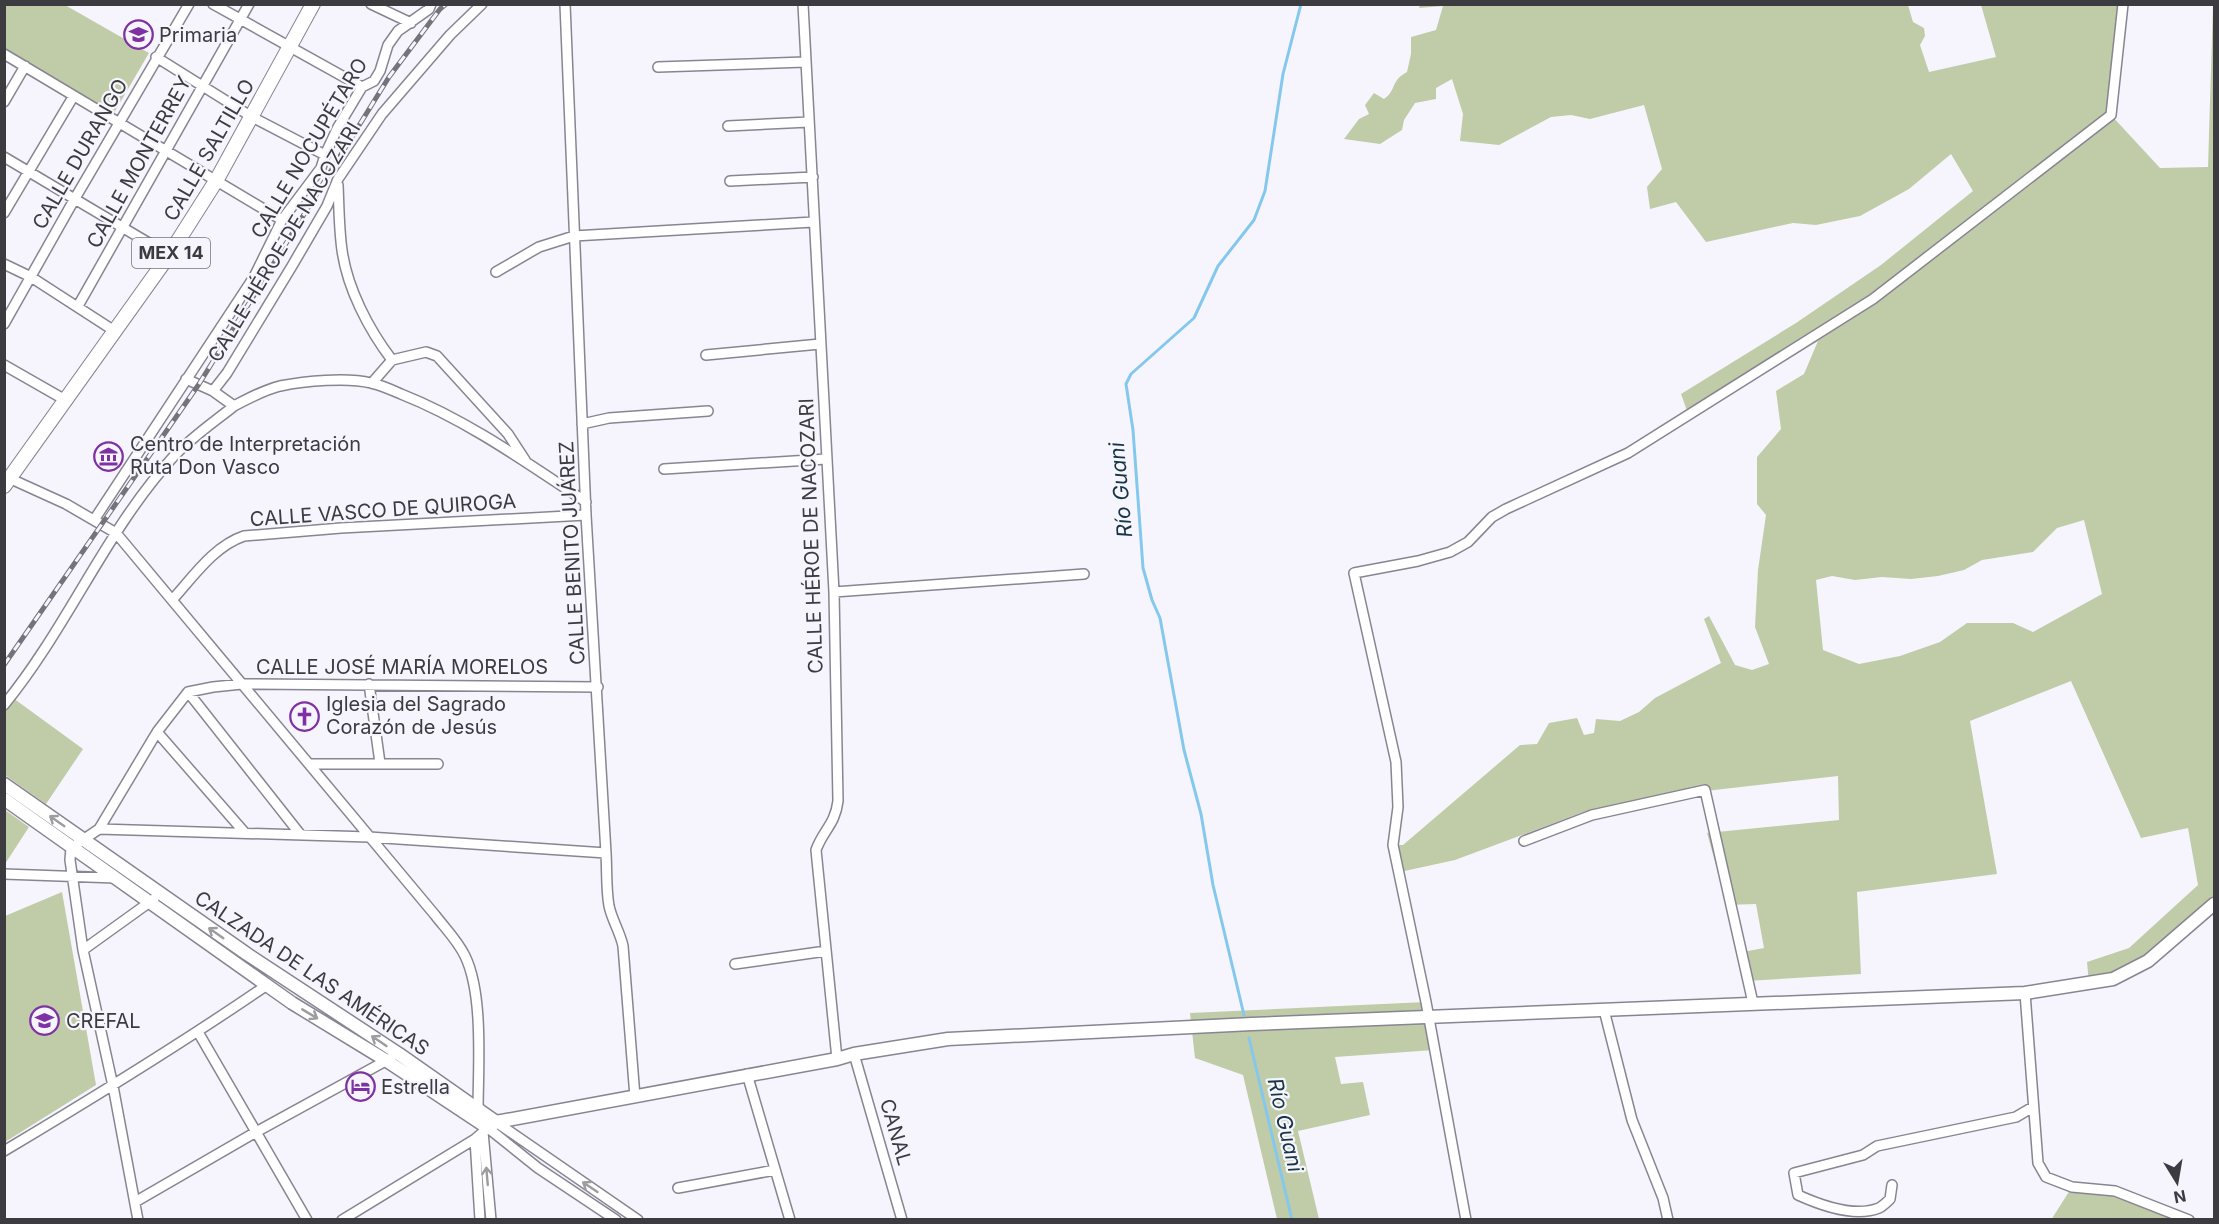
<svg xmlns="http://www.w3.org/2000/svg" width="2219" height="1224" font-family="Inter,sans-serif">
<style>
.green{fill:#bfcca7;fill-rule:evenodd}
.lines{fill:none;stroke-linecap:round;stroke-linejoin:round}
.stream{stroke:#85c8ed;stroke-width:3}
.street-casing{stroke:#878592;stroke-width:12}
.secondary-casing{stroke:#878592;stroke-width:15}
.primary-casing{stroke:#878592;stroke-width:16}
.street{stroke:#fff;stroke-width:9}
.secondary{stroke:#fff;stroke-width:12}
.primary{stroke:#fff;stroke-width:14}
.rail-casing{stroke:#747379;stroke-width:5}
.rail{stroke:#f6f5fd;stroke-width:3;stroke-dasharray:9;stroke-linecap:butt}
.oneway{stroke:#9d9da0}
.labels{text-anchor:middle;stroke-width:4.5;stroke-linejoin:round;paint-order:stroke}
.shield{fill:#f6f5fd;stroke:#737379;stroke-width:1.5}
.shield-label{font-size:18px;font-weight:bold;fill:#3b3b40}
.poi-label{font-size:20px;fill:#3b3b40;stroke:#f6f5fd;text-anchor:start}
.street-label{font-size:20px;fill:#3b3b40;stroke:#f6f5fd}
.water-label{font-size:21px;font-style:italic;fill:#163545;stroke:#f6f5fd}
</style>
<rect width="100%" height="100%" fill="#f6f5fd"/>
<path class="green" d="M2123,4l-12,111 49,53 48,-1 5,-162h1v899l-66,57 -59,22 -2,-21 42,-14 69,-63 -10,-57 -47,10 -70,-157 -101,40 27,153 -140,18 4,82 -114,7 -4,-29 21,-4 -8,-44 -29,1 -20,-72 132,-13 -1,-44 -141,16 -114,20 -128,48 -55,12 -7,-27h10l117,-100 17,-1 12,-21 28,-5 7,17 10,-2 2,-14 24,2 19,-9 16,-14 66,-35 -17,-44 5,-3 26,49 17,5 17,-6 -14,-37 3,-57 8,-55 -9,-11v-47l24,-28 -5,-38 28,-17 14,-33 -128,78 -9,-25 115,-71 85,-58 92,-74 -22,-37 -42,35 -49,27 -44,9 -23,-2 -87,19 -30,-40 -26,7 -3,-22 15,-18 -18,-64 -54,14 -19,-4 -20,2 -52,28 -39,-4 3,-27 -11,-35 -16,9v11l-21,4 -11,17 -2,10 -22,14 -36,-5 15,-20 10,-5 -4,-9 9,-12 10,6c13,-9 6,-18 23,-27l4,-18v-17l25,-7 7,-24 -24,2 1,-3h488l5,17 11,6 1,8 -5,9 9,27 67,-15 -15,-52zM2084,520l18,74 -69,38 -20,-9h-46l-27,19 -40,14 -41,8 -36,-14 -7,-70 16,-4 23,4 27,-3 29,2 27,-3 26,-6 18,-10 51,-8 24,-24z
M4,5h61l84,48 -35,60 -109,-63z
M13,698l70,51 -37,55 -41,-29v-64z
M5,810l24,17 -24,37z
M62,892l34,193 -91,57v-226z
M1426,1002l8,48 -99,7 6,27 22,-2 7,33 -72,16 21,88h-42l-34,-144 -48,-17 -5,-45z
M2072,1187l43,4 74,28 -138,1z"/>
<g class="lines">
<path class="stream" d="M1244,1015l-31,-130 -12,-71 -17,-64 -24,-132 -8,-18 -9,-32 -10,-138 -7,-46 5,-10 63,-56 24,-52 36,-46 11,-29 18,-117 18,-70
M1249,1038l43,182"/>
<defs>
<path id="street" d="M213,4l149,83
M371,4l40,19
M565,4l21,511 20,338c1,17 0,36 3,53 3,14 11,26 14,40l12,151
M803,4l31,588 4,209c-3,24 -15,29 -22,49l21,209
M4,54l278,166
M156,57l96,60 73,38
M658,67l147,-5
M4,102l21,-36
M728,126l81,-4
M4,157l165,98
M730,181l83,-4
M338,185c1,22 1,44 4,65 5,38 27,80 50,110
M4,213l69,-116
M4,264l27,13 85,55
M496,272l43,-25 35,-11 239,-14
M78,306l171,-302
M4,324l70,-124 115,-196
M706,355l114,-11
M392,360l34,-8 11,4 71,78 17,26
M4,365l63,36
M186,379l27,12 21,15c15,-8 30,-16 46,-20 25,-5 67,-9 91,-3 10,2 21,7 30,11 66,26 126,69 185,108
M372,383l20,-23
M213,391l14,-18 65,-107 35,-60 11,-27 44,-65 68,-79 32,-31
M582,424l27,-6 99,-7
M664,469l162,-10
M11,479l55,25 50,29 319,382c10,13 23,26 30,41 19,39 13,113 13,156
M94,520l160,-243 28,-57 39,-52 4,-13 13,-28 24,-40 12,-6 6,-10 8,-26 10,-14 31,-22 2,-5
M834,592l250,-18
M172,600c21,-23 42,-54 72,-64l97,-8 245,-13
M369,684l11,79
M188,692l112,142
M4,705c64,-78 102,-175 170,-249 18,-19 40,-34 60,-50
M157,732l88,101
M309,764h129
M99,829l270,8 237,16
M1524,841l68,-26 113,-25 48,213
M4,874l112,4
M83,950l71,-51
M735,964l91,-13
M2025,993l13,170 8,14 26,10 43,4 74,29
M1604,1010l28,110 31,78 5,22
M198,1032l109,188
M854,1054l48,166
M747,1074l43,146
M496,1122l142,98
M483,1132l8,88
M475,1139l5,81
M4,1151c89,-53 177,-107 263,-166
M1892,1185l-2,14c-3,3 -7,7 -11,9 -25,10 -59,-3 -81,-13l-4,-22 69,-18 14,-9 139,-29 17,-10
M678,1188l97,-18
M135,1202l121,-70 135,-74
M138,1220l-25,-134 -30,-136 -13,-90 1,-12 28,-19 58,-97 31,-40 25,-5 29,-3 356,3
M342,1220l133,-81 13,-11 50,40 78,52
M1466,1220l-40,-218 -33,-157 5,-38 -2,-45 -42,-189 64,-12 32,-9 18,-10 24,-25 14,-8 122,-56 245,-154 238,-184 12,-111"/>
<path id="secondary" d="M4,784l243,170 152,100 97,68
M4,799l288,204 95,58 101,67 8,-6 341,-63 17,-5 94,-15 304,-15 773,-31 88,-14 35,-18 66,-57"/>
<path id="primary" d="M4,486l165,-231 47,-74 97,-177"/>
</defs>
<use href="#street" class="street-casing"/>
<use href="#secondary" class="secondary-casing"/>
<use href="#primary" class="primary-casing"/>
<use href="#street" class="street"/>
<use href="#secondary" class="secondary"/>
<use href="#primary" class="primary"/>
<defs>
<path id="rail" d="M4,665l195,-281 190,-307 51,-68 6,-5"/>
</defs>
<use href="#rail" class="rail-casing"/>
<use href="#rail" class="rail"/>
</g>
<defs><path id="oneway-shaft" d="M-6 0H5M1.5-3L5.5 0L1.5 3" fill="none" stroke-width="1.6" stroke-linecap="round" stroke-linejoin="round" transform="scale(1.5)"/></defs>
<g class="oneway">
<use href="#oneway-shaft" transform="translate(57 821) rotate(-145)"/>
<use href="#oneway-shaft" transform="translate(216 933) rotate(-145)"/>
<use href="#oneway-shaft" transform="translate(310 1014) rotate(31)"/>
<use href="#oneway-shaft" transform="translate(379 1041) rotate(-146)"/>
<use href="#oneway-shaft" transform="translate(487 1176) rotate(-95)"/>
<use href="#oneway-shaft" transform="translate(590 1187) rotate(-146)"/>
</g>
<defs>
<symbol id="school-ring" viewBox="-11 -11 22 22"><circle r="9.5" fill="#f6f5fd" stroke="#7d31a3" stroke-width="1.5"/><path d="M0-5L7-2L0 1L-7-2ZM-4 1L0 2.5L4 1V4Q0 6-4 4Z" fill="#7d31a3"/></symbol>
<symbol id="museum-ring" viewBox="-11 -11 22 22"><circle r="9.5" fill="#f6f5fd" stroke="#7d31a3" stroke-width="1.5"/><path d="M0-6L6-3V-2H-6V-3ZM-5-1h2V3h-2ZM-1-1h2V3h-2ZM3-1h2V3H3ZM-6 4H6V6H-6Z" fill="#7d31a3"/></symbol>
<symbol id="church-ring" viewBox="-11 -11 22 22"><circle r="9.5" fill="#f6f5fd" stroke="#7d31a3" stroke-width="1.5"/><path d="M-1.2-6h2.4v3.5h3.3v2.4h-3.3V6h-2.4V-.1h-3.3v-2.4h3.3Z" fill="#7d31a3"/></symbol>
<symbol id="university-ring" viewBox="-11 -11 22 22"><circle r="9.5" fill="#f6f5fd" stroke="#7d31a3" stroke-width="1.5"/><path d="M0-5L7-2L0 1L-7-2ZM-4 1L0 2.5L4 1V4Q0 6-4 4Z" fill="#7d31a3"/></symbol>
<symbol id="hotel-ring" viewBox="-11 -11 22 22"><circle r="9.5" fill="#f6f5fd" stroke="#7d31a3" stroke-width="1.5"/><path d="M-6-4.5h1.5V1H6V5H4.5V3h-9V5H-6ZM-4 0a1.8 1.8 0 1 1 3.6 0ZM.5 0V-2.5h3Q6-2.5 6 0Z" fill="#7d31a3"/></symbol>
</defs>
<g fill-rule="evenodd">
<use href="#school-ring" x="122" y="18" width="33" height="33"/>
<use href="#museum-ring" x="92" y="440" width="33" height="33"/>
<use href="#church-ring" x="288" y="700" width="33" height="33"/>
<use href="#university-ring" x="28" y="1004" width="33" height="33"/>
<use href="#hotel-ring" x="344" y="1070" width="33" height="33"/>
</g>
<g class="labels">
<rect class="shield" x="132" y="238" width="78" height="30" rx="4.5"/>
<g class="shield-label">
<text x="171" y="259">MEX 14</text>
</g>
<g class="poi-label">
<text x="159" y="42">Primaria</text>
<text x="130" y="451">Centro de Interpretación<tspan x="130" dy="23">Ruta Don Vasco</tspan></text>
<text x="326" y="711">Iglesia del Sagrado<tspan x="326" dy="23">Corazón de Jesús</tspan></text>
<text x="66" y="1028">CREFAL</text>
<text x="381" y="1094">Estrella</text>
</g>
<g class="street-label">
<text transform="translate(309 148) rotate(-59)" y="7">CALLE NOCUPÉTARO</text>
<text transform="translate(209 150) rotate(-60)" y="7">CALLE SALTILLO</text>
<text transform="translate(80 154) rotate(-60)" y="7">CALLE DURANGO</text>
<text transform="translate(139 162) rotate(-61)" y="7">CALLE MONTERREY</text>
<text transform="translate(284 242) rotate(-59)" y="7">CALLE HÉROE DE NACOZARI</text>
<text transform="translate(383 510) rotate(-4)" y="7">CALLE VASCO DE QUIROGA</text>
<text transform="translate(811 536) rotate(-92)" y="7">CALLE HÉROE DE NACOZARI</text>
<text transform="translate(572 553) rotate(-93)" y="7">CALLE BENITO JUÁREZ</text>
<text x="402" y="674">CALLE JOSÉ MARÍA MORELOS</text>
<text transform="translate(312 973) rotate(34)" y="7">CALZADA DE LAS AMÉRICAS</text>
<text transform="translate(896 1132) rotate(74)" y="7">CANAL</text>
</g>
<g class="water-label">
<text transform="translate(1121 490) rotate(-95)" y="7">Río Guani</text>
<text transform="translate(1285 1125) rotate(77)" y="7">Río Guani</text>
</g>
</g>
<rect width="2219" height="1224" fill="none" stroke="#3b3b40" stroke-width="12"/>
<g transform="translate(2177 1182) rotate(169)" stroke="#f6f5fd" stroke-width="4.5" paint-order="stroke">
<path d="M0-4.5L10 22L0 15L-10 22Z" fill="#3b3b40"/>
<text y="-9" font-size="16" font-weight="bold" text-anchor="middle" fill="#3b3b40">N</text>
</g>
</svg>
